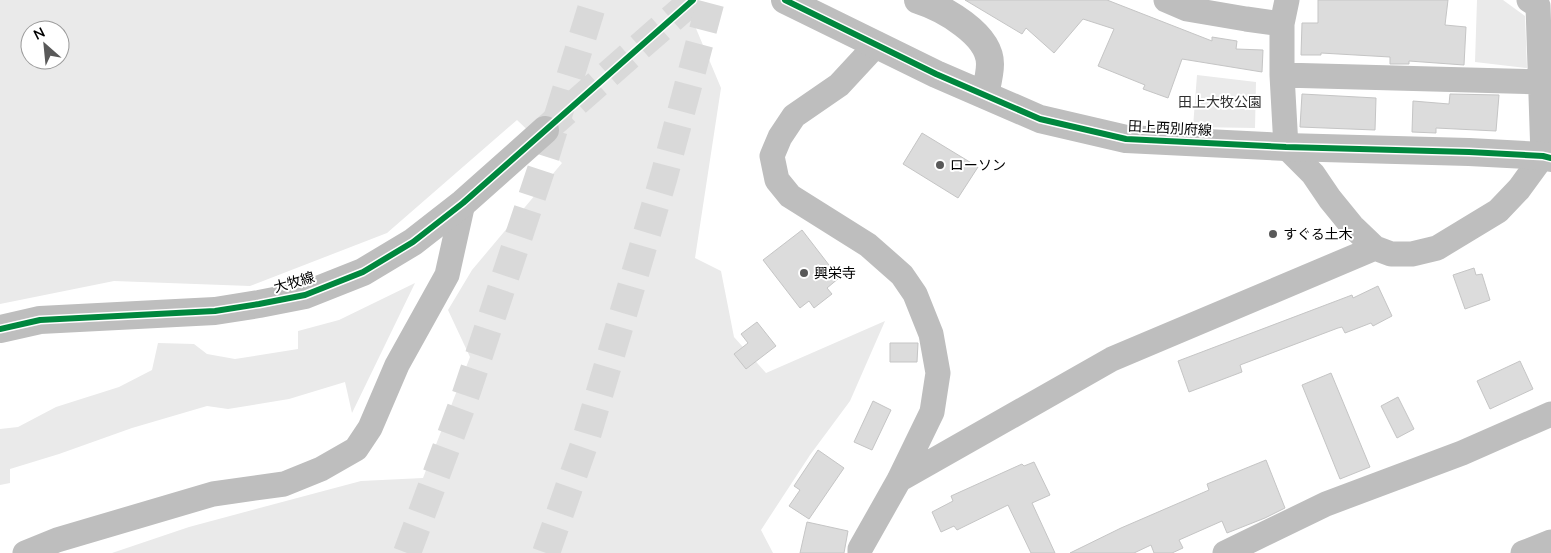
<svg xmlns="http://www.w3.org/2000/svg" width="1551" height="553" font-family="'Nunito Sans','Noto Sans JP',sans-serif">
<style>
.green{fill:#eaeaea;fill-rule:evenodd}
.building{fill:#dcdcdc;stroke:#c5c5c5}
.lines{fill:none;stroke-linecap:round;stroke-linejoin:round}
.tertiary-tunnel{stroke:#d9d9d9;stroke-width:28;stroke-dasharray:28 14;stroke-linecap:butt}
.motorway-tunnel{stroke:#d9d9d9;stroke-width:28;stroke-dasharray:28 14;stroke-linecap:butt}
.minor{stroke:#bebebe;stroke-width:25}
.tertiary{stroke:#bebebe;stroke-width:28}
.cycleway-casing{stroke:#fff;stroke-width:9}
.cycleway{stroke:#00873e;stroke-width:6}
.poi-dot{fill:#595959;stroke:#fff;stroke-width:2}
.labels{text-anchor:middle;stroke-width:4;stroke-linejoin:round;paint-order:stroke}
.park-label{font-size:14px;fill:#2f2f2f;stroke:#fff}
.street-label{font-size:14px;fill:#000;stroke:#fff}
.poi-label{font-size:14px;fill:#000;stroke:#fff;text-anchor:start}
</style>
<rect width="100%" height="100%" fill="#fff"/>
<path class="green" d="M0,0h688l4,19 29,69 -26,170 26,13 13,66 32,36 119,-52 -35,80 -40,54 -49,75 12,23h-661l77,-26 172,-46 62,-3 47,-121 -22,-47 24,-40 90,-107 -45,-43 -130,113 -137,53 -136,-5 -114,23zM30,30h30v30h-30z
M1477,0h26l22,16 2,52 -52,-6z
M1197,75l59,7 -1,46 -62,-1z
M415,283l-63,130 -7,-31 -56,17 -61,10 -21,-3 -75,22 -73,26 -49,15v14l-10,2v-56l18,-2 38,-20 63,-20 33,-17 6,-27 36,1 13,10 28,5 63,-10v-18l41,-11z"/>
<path class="building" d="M965,0h142l105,41v-4l25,4 -1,8 27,1 -1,22 -80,-13 -14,39 -25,-9 2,-4 -47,-19 16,-37 -31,-10 -29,34 -28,-25 -4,6z
M1318,0h130l-3,25 21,2 -2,38 -55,-4v3h-19v-7l-69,-4v2h-20l1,-32h16z
M1302,94l74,4 -1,32 -75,-3z
M1450,94l49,1 -3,36 -60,-3v5l-24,-1 1,-31 36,3z
M922,133l56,34 -20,31 -55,-34z
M802,230l37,48 -12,10 5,6 -18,14 -5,-7 -9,7 -37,-48z
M1474,268l2,7 6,-1 8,26 -25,9 -12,-34z
M1378,286l14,30 -19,10 -2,-3 -26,10 -3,-6 -4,1 -98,37 2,7 -53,20 -11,-31 174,-66 1,3z
M757,322l19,24 -30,23 -12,-15 14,-11 -7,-9z
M890,343h28l-1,19h-27z
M1520,361l13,28 -43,20 -13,-28z
M1331,373l39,94 -30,12 -38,-94z
M1398,397l16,32 -17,9 -16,-32z
M873,401l18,9 -19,40 -18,-8z
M818,450l26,18 -35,51 -20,-13 11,-16 -6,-4z
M1266,460l19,48 -20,10 -38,15 -5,-12 -43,19 4,8 -11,5h-18l-3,-8 -17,8h-64l51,-25 88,-38 -2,-6z
M1034,462l16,33 -18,8 23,50h-24l-23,-48 -51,25 -3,-4 -13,6 -9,-20 21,-11 -2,-5 71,-32 2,2z
M807,522l41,9 -4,22h-44z"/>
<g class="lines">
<path class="tertiary-tunnel" d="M545,130l148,-130"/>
<path class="motorway-tunnel" d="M407,553l57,-153 80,-239 50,-161
M546,553l40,-114 78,-263 47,-176"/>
<path class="minor" d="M1166,0l21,9 59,10 36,5v51l4,72 27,27 17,25 22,27 23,22 16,6h21l25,-6 61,-37 21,-22 24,-33 -5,-150 -9,-6
M1282,24l5,-24
M1282,75l258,7
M899,480l213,-121 263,-111
M25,553l32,-13 156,-46 71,-10 37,-15 35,-20 14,-21 27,-63 50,-90 16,-72
M860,553v-4l39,-69 33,-68 6,-39 -7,-39 -16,-40 -13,-19 -34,-30 -78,-49 -13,-16 -5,-24 8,-19 14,-21 45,-31 38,-41
M1225,553l101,-49 136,-51 89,-39
M1523,553l28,-11"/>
<path class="tertiary" d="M785,0l151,74 104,45 86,20 160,8 183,5 74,4 8,2
M918,0c25,8 72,34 72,64 0,10 -3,21 -5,30
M0,329l40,-9 175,-9 44,-7 46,-9 58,-23 50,-30 50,-39 82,-73"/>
<defs>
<path id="cycleway" d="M785,0l151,74 104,45 86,20 160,8 183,5 74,4 8,2
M0,329l40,-9 175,-9 44,-7 46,-9 58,-23 50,-30 50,-39 230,-203"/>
</defs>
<use href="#cycleway" class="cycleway-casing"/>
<use href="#cycleway" class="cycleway"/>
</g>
<g class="poi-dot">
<circle cx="940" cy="165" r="5"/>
<circle cx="1273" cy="234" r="5"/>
<circle cx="804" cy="273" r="5"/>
</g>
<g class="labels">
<g class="park-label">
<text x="1220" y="107">田上大牧公園</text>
</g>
<g class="street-label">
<text transform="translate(1170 128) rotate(3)" y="5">田上西別府線</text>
<text transform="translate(294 282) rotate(-16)" y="5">大牧線</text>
</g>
<g class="poi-label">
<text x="950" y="170">ローソン</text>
<text x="1283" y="239">すぐる土木</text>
<text x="814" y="278">興栄寺</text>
</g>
</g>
<g transform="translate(45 45) rotate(333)"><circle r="24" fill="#ffffff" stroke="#999999"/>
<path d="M0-4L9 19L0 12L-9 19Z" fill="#595959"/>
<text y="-8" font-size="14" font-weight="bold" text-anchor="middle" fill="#000000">N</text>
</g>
</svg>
